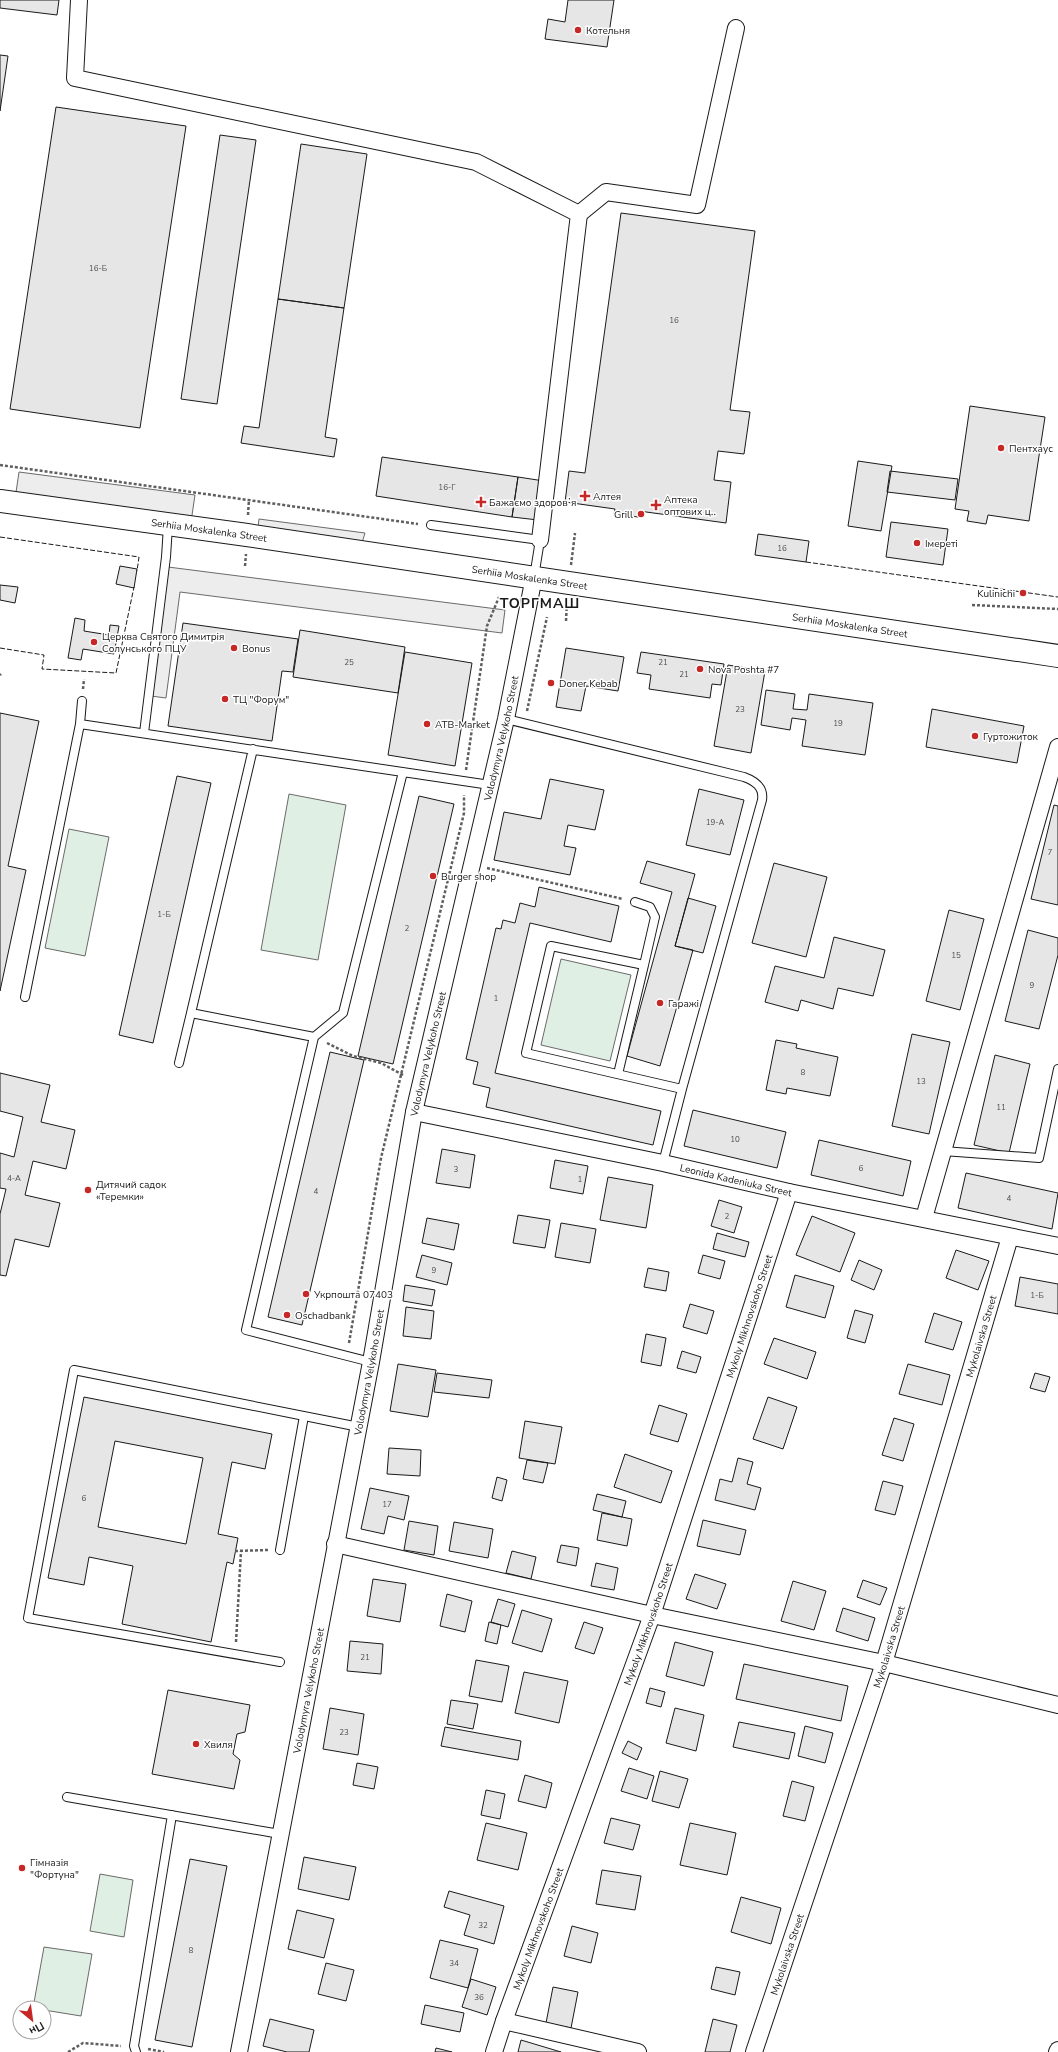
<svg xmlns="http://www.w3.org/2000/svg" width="1058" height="2052" font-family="'Nunito Sans',sans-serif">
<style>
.green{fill:#e0efe3;stroke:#6a6a6a}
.parking{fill:#ededed;stroke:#6a6a6a}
.building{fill:#e6e6e6;stroke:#1a1a1a;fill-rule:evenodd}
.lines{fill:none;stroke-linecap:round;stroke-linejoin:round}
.service-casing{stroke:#1a1a1a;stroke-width:10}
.minor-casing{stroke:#1a1a1a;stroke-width:18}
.secondary-casing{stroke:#1a1a1a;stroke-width:24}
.path{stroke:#5f5f5f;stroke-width:2.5;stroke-dasharray:3 2;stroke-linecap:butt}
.service{stroke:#fff;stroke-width:8}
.minor{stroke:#fff;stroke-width:16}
.secondary{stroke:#fff;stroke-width:22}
.fence{stroke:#1a1a1a;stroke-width:1;stroke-dasharray:5 2;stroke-linecap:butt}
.poi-dot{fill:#c62828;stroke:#fff;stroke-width:1.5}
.labels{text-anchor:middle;stroke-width:3;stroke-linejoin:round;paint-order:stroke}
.number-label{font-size:8px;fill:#4d4d4d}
.poi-label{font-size:10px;fill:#1a1a1a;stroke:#fff;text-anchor:start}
.street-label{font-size:10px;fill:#1a1a1a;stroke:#fff}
.district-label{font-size:14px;font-weight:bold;letter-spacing:1px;fill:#1a1a1a;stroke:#fff}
</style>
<rect width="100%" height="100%" fill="#fff"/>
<path class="green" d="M289,794l57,11 -28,155 -57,-10z
M69,829l40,8 -24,119 -40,-8z
M561,959l70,16 -21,86 -69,-16z
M100,1874l33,6 -9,57 -34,-6z
M44,1947l48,7 -11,62 -37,-6v-2h-11z"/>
<path class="parking" d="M19,472l176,23 -4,27 -176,-23z
M259,519l106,14 -4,13 -104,-10z
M168,567l337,43 -3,23 -322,-41 -14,106 -15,-2z"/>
<path class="building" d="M0,0h59l-2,15 -57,-7z
M568,0h46l-7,47 -62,-8 3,-20 17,3z
M0,55l8,1 -8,55z
M56,107l130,19 -46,302 -130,-19z
M220,135l36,5 -39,264 -36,-5z
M301,144l66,10 -23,154 -66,-9z
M621,213l134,18 -25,179 20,2 -6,42 -26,-3 -4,29 17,2 -5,41 -87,-12 -1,6 -24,-3 1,-5 -50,-7 4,-31 16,2z
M278,299l66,9 -19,129 12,2 -3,18 -93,-14 3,-17 15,2z
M970,406l75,11 -16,104 -41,-6 -2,9 -19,-3 2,-10 -14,-2z
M382,457l136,20 -6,40 -136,-21z
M858,461l34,5 -11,65 -33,-5z
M890,471l68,8 -3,21 -68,-8z
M518,477l26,4 -6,39 -26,-3z
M891,522l57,7 -5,36 -57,-8z
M758,534l51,7 -3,21 -51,-7z
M120,566l17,3 -3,19 -18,-4z
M0,585l18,2 -3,16 -15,-3z
M75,618l10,2 -1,11 25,4 1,-10 9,1 -5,28 -31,-5 -2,11 -13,-2z
M183,623l115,16 -5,33 -11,-1 -10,70 -104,-15z
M300,630l105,17 -7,46 -105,-16z
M566,648l58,9 -6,34 -32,-5 -5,25 -25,-4z
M405,652l67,11 -17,103 -67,-11z
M641,652l83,12 -3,21 -9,-1 -2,14 -61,-9 2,-14 -14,-2z
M728,665l37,6 -14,82 -37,-7z
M766,690l29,4 -2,15 14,1 2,-16 64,9 -8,52 -63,-9 4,-26 -14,-2 -2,12 -29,-5z
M932,709l92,17 -7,37 -91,-16z
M0,713l39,8 -31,145 18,4 -26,121z
M177,776l34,7 -58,260 -34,-8z
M550,779l54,11 -9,40 -27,-5 -4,21 12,2 -6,27 -76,-15 10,-48 37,7z
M699,789l45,11 -14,55 -44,-10z
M419,796l35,8 -61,260 -35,-8z
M1054,805l4,1v99l-27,-6z
M647,861l48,13 -20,72 18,4 -33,116 -33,-10 45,-164 -32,-9z
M774,863l53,14 -21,80 -54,-14z
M539,887l80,19 -8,36 -81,-19 -35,150 166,38 -8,34 -167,-38 4,-19 -17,-4 5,-22 -12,-3 30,-131 5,1 2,-9 12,3 5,-20 15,4z
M688,898l28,8 -13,47 -28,-7z
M949,910l35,9 -24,91 -34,-9z
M1028,930l30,8v17l-19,74 -34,-8z
M834,937l51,13 -12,46 -35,-8 -5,21 -32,-9 -3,11 -33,-9 10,-36 49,12z
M912,1034l38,8 -21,92 -37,-8z
M776,1040l21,4 -1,4 42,9 -8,39 -43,-8 -1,6 -20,-4z
M330,1052l34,8 -62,265 -34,-8z
M995,1055l35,9 -21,89 -35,-8z
M0,1073l50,12 -9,37 34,8 -9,39 -33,-8 -8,34 35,8 -11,44 -34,-8 -9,37 -6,-1v-61l6,-25 -6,-1v-35l14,4 9,-40 -23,-6z
M693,1110l93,22 -9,36 -93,-22z
M819,1140l92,21 -8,35 -92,-21z
M442,1149l33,6 -5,33 -34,-5z
M555,1160l33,6 -5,28 -33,-6z
M966,1173l92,20 -6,36 -94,-21z
M608,1177l45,8 -7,43 -46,-8z
M719,1200l23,7 -8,26 -23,-7z
M518,1215l32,5 -5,28 -32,-5z
M812,1216l43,17 -15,39 -44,-17z
M427,1218l32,6 -5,26 -32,-7z
M561,1223l35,6 -6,34 -35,-6z
M717,1233l32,9 -4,15 -32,-8z
M956,1250l33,11 -11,29 -32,-12z
M422,1255l30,8 -5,22 -31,-8z
M703,1255l22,6 -5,18 -22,-6z
M859,1260l23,10 -8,20 -23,-10z
M648,1268l21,4 -3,19 -22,-4z
M795,1275l39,11 -9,32 -39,-11z
M1020,1277l38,7v30l-43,-8z
M405,1285l30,5 -3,16 -29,-5z
M690,1304l24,7 -7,23 -24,-7z
M406,1307l28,4 -3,28 -28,-3z
M855,1310l18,5 -8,28 -18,-5z
M934,1313l28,9 -9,28 -28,-8z
M646,1334l20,4 -5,28 -20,-4z
M774,1338l42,14 -9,27 -43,-15z
M682,1351l19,6 -5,16 -19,-5z
M398,1364l38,6 -8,47 -38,-6z
M908,1364l42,11 -8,30 -43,-11z
M437,1373l55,7 -3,18 -55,-6z
M1035,1373l15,4 -5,15 -15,-4z
M84,1397l188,37 -7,35 -33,-7 -14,72 20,4 -5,26 -6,-2 -16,80 -89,-18 11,-58 -44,-9 -5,28 -36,-7zM115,1441l88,17 -17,86 -88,-17z
M768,1397l29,10 -14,42 -30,-10z
M659,1405l28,9 -9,28 -28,-8z
M894,1418l20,6 -11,37 -21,-6z
M525,1421l37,6 -7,37 -36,-6z
M389,1448l32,2 -1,26 -33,-2z
M625,1454l47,17 -11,32 -47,-16z
M738,1458l15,4 -6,22 14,4 -6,22 -40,-10 5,-21 12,3z
M527,1460l21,3 -5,20 -20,-4z
M497,1477l10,3 -5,21 -10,-3z
M883,1481l20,5 -8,29 -20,-5z
M370,1488l39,8 -5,24 -16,-4 -4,18 -23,-5z
M597,1494l29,7 -4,16 -29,-7z
M602,1513l30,6 -5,27 -30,-6z
M703,1520l43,10 -6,25 -43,-9z
M409,1521l29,5 -4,29 -30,-5z
M454,1522l39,7 -5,29 -39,-7z
M561,1545l18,3 -3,18 -19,-4z
M512,1551l24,6 -5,22 -25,-6z
M596,1563l22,5 -4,22 -23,-4z
M695,1574l31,10 -9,25 -31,-10z
M373,1579l33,5 -6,38 -33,-6z
M863,1580l24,8 -7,17 -23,-8z
M793,1581l33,10 -12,39 -33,-9z
M447,1594l25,7 -7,31 -25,-6z
M498,1599l17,5 -7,23 -17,-5z
M843,1608l32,10 -7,23 -32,-10z
M522,1610l30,9 -10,33 -30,-9z
M489,1622l12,3 -4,19 -12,-3z
M584,1622l19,6 -9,26 -19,-6z
M350,1641l33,3 -2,30 -34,-3z
M675,1642l38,10 -9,34 -38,-10z
M476,1660l33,6 -7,36 -33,-6z
M744,1664l104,22 -7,35 -105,-22z
M524,1672l44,9 -9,42 -44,-10z
M650,1688l15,4 -4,15 -15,-4z
M168,1690l82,15 -5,27 -8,2 -4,20 7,6 -6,29 -82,-15z
M451,1700l27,4 -5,25 -26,-5z
M330,1708l34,6 -6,41 -35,-6z
M675,1708l29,7 -8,36 -30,-8z
M739,1722l56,11 -6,26 -56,-12z
M805,1726l28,7 -8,30 -27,-7z
M445,1727l76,14 -3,19 -77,-14z
M628,1741l14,7 -5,12 -15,-7z
M357,1763l21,4 -4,22 -21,-4z
M629,1768l25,8 -7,23 -26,-8z
M660,1771l28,8 -9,29 -27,-7z
M525,1775l27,8 -6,25 -28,-7z
M792,1781l22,6 -9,34 -22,-5z
M486,1790l19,4 -5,25 -19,-4z
M611,1818l29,7 -7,25 -29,-7z
M486,1823l41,10 -9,37 -41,-10z
M690,1823l46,10 -9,42 -47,-10z
M304,1857l52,10 -7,33 -51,-11z
M190,1859l37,7 -35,181 -37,-7z
M602,1870l39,6 -6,34 -39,-6z
M449,1891l55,15 -10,38 -30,-9 6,-20 -26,-8z
M741,1897l40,11 -10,36 -40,-12z
M297,1910l37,9 -10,39 -36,-9z
M572,1926l26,7 -7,30 -27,-7z
M440,1940l38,9 -10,39 -38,-10z
M326,1963l28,7 -8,31 -28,-7z
M716,1967l24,5 -5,23 -24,-6z
M471,1979l25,8 -9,28 -25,-8z
M553,1987l25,5 -7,36 -25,-5z
M425,2005l39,8 -4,19 -39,-8z
M270,2019l44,11 -5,22h-22l-24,-6z
M713,2019l24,6 -7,27h-25z
M521,2040l40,12h-43z
M436,2048l16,4h-17z"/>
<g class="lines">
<defs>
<path id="service" d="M431,525l109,15 -6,37
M506,719l238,58c11,4 20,10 18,23l-80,289
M80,724l410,61
M144,733l22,-176 2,-31
M253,749l-62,264 123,24
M635,902l15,5 5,10 -11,48
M25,997l55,-273 2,-23
M179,1063l12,-50
M618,1074l26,-109 -93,-19 -25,107 156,36 -19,74
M943,1151l96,7 19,-89
M371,1362l-125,-32 68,-293 29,-24 60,-241
M280,1550l24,-134
M280,1662l-252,-44 46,-248 285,57
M67,1797l213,37
M136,2052l-2,-6 38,-231"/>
<g id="minor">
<path d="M79,0l-4,78 401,84 103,52 -39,326"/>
<path d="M579,214l27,-22 91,13 39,-177"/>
<path id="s1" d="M414,1112l249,51 126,29 269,54"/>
<path d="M924,1218l134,-471"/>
<path d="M335,1544l317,71 232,48 174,42"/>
<path d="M504,2021l134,31"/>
<path id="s2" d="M239,2052l132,-690 43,-250 92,-393 28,-142"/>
<path id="s3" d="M494,2052l10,-31 148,-406 137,-423"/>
<path id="s4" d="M754,2052l130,-389 126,-426"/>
<path d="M1057,2052l1,-2"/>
</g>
<g id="secondary">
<path id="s5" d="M0,501l247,34 811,121"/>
</g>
</defs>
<use href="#service" class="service-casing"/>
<use href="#minor" class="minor-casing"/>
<use href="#secondary" class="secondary-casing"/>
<path class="path" d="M0,465l418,59
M248,515l1,-16
M571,565l4,-32
M245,566l1,-12
M972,605l86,4
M566,621l1,-20
M0,675l1,-1
M83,689l1,-10
M527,711l20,-94
M466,770l21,-144 12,-29
M487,868l136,31
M327,1043l26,13 28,7 22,12
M349,1343l32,-185 83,-345v-18
M235,1551l33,-1
M236,1642l5,-91
M148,2049l16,3
M68,2052l15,-9 38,3"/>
<use href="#service" class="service"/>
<use href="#minor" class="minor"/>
<use href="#secondary" class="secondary"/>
<path class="fence" d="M0,537l139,20 -2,14
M806,562l252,35
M0,648l44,7 -2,14 74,4 18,-86"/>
</g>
<g class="poi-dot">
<circle cx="578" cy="30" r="4"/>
<circle cx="1001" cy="448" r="4"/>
<path d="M583 490h4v4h4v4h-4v4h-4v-4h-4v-4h4z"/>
<path d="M479 496h4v4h4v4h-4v4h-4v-4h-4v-4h4z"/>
<path d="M654 499h4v4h4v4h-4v4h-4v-4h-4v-4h4z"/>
<circle cx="641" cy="514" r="4"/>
<circle cx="917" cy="543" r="4"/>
<circle cx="1023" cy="593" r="4"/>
<circle cx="94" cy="642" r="4"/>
<circle cx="234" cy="648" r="4"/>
<circle cx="700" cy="669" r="4"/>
<circle cx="551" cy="683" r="4"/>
<circle cx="225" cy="699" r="4"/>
<circle cx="427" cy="724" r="4"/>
<circle cx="975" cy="736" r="4"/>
<circle cx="433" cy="876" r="4"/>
<circle cx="660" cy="1003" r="4"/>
<circle cx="88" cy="1190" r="4"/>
<circle cx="306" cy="1294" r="4"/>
<circle cx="287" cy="1315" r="4"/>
<circle cx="196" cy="1744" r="4"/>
<circle cx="22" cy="1868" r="4"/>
</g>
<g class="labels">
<g class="number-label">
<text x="98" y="271">16-Б</text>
<text x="674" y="323">16</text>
<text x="447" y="490">16-Г</text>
<text x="782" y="551">16</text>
<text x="349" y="665">25</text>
<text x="663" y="665">21</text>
<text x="684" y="677">21</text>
<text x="740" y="712">23</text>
<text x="838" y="726">19</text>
<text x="715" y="825">19-А</text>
<text x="1050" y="855">7</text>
<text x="164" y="917">1-Б</text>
<text x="407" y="931">2</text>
<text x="956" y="958">15</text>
<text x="1032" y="988">9</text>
<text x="496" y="1001">1</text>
<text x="803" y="1075">8</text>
<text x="921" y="1084">13</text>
<text x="1001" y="1110">11</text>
<text x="735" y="1142">10</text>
<text x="861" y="1171">6</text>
<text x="456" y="1172">3</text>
<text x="14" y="1181">4-А</text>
<text x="580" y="1182">1</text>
<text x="316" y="1194">4</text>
<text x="1009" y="1201">4</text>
<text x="727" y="1219">2</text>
<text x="434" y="1273">9</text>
<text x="1037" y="1298">1-Б</text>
<text x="84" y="1501">6</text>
<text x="387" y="1507">17</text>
<text x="365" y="1660">21</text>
<text x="344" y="1735">23</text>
<text x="483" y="1928">32</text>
<text x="191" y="1953">8</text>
<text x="454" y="1966">34</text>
<text x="479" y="2000">36</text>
</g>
<g class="poi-label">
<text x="586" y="34">Котельня</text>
<text x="1009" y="452">Пентхаус</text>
<text x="593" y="500">Алтея</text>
<text x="664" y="503">Аптека<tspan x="664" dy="12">оптових ц‥</tspan></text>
<text x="489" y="506">Бажаємо здоровʼя</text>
<text x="633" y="518" text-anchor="end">Grill</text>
<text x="925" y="547">Імереті</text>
<text x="1015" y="597" text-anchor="end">Kulinichi</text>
<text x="102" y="640">Церква Святого Димитрія<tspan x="102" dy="12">Солунського ПЦУ</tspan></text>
<text x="242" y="652">Bonus</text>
<text x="708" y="673">Nova Poshta #7</text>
<text x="559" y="687">Doner Kebab</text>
<text x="233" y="703">ТЦ "Форум"</text>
<text x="435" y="728">ATB-Market</text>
<text x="983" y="740">Гуртожиток</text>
<text x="441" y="880">Burger shop</text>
<text x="668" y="1007">Гаражі</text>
<text x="96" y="1188">Дитячий садок<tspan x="96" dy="12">«Теремки»</tspan></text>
<text x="314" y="1298">Укрпошта 07403</text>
<text x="295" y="1319">Oschadbank</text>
<text x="204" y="1748">Хвиля</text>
<text x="30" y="1866">Гімназія<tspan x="30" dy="12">"Фортуна"</tspan></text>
</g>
<g class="street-label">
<text dy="4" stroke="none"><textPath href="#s5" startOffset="211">Serhiia Moskalenka Street</textPath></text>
<text dy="4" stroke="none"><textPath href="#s5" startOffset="535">Serhiia Moskalenka Street</textPath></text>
<text dy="4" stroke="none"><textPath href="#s5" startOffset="859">Serhiia Moskalenka Street</textPath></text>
<text dy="4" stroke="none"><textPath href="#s2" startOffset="1340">Volodymyra Velykoho Street</textPath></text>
<text dy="4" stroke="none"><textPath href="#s2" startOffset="1016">Volodymyra Velykoho Street</textPath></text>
<text dy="4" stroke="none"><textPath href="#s1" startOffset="329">Leonida Kadeniuka Street</textPath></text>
<text dy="4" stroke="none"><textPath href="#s3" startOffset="779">Mykoly Mikhnovskoho Street</textPath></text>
<text dy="4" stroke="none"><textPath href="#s4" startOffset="751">Mykolaivska Street</textPath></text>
<text dy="4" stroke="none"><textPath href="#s2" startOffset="692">Volodymyra Velykoho Street</textPath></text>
<text dy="4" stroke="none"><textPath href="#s3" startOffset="455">Mykoly Mikhnovskoho Street</textPath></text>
<text dy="4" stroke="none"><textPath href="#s4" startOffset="427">Mykolaivska Street</textPath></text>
<text dy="4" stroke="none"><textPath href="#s2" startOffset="368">Volodymyra Velykoho Street</textPath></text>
<text dy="4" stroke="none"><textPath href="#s3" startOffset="131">Mykoly Mikhnovskoho Street</textPath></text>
<text dy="4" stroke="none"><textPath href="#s4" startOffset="103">Mykolaivska Street</textPath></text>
</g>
<g class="district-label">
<text x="540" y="608">ТОРГМАШ</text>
</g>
</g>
<g transform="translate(32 2020) rotate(151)"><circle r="19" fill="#ffffff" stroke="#a3a3a3"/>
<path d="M0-3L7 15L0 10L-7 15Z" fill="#c62828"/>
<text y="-6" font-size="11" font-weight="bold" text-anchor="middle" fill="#1a1a1a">Пн</text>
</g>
</svg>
